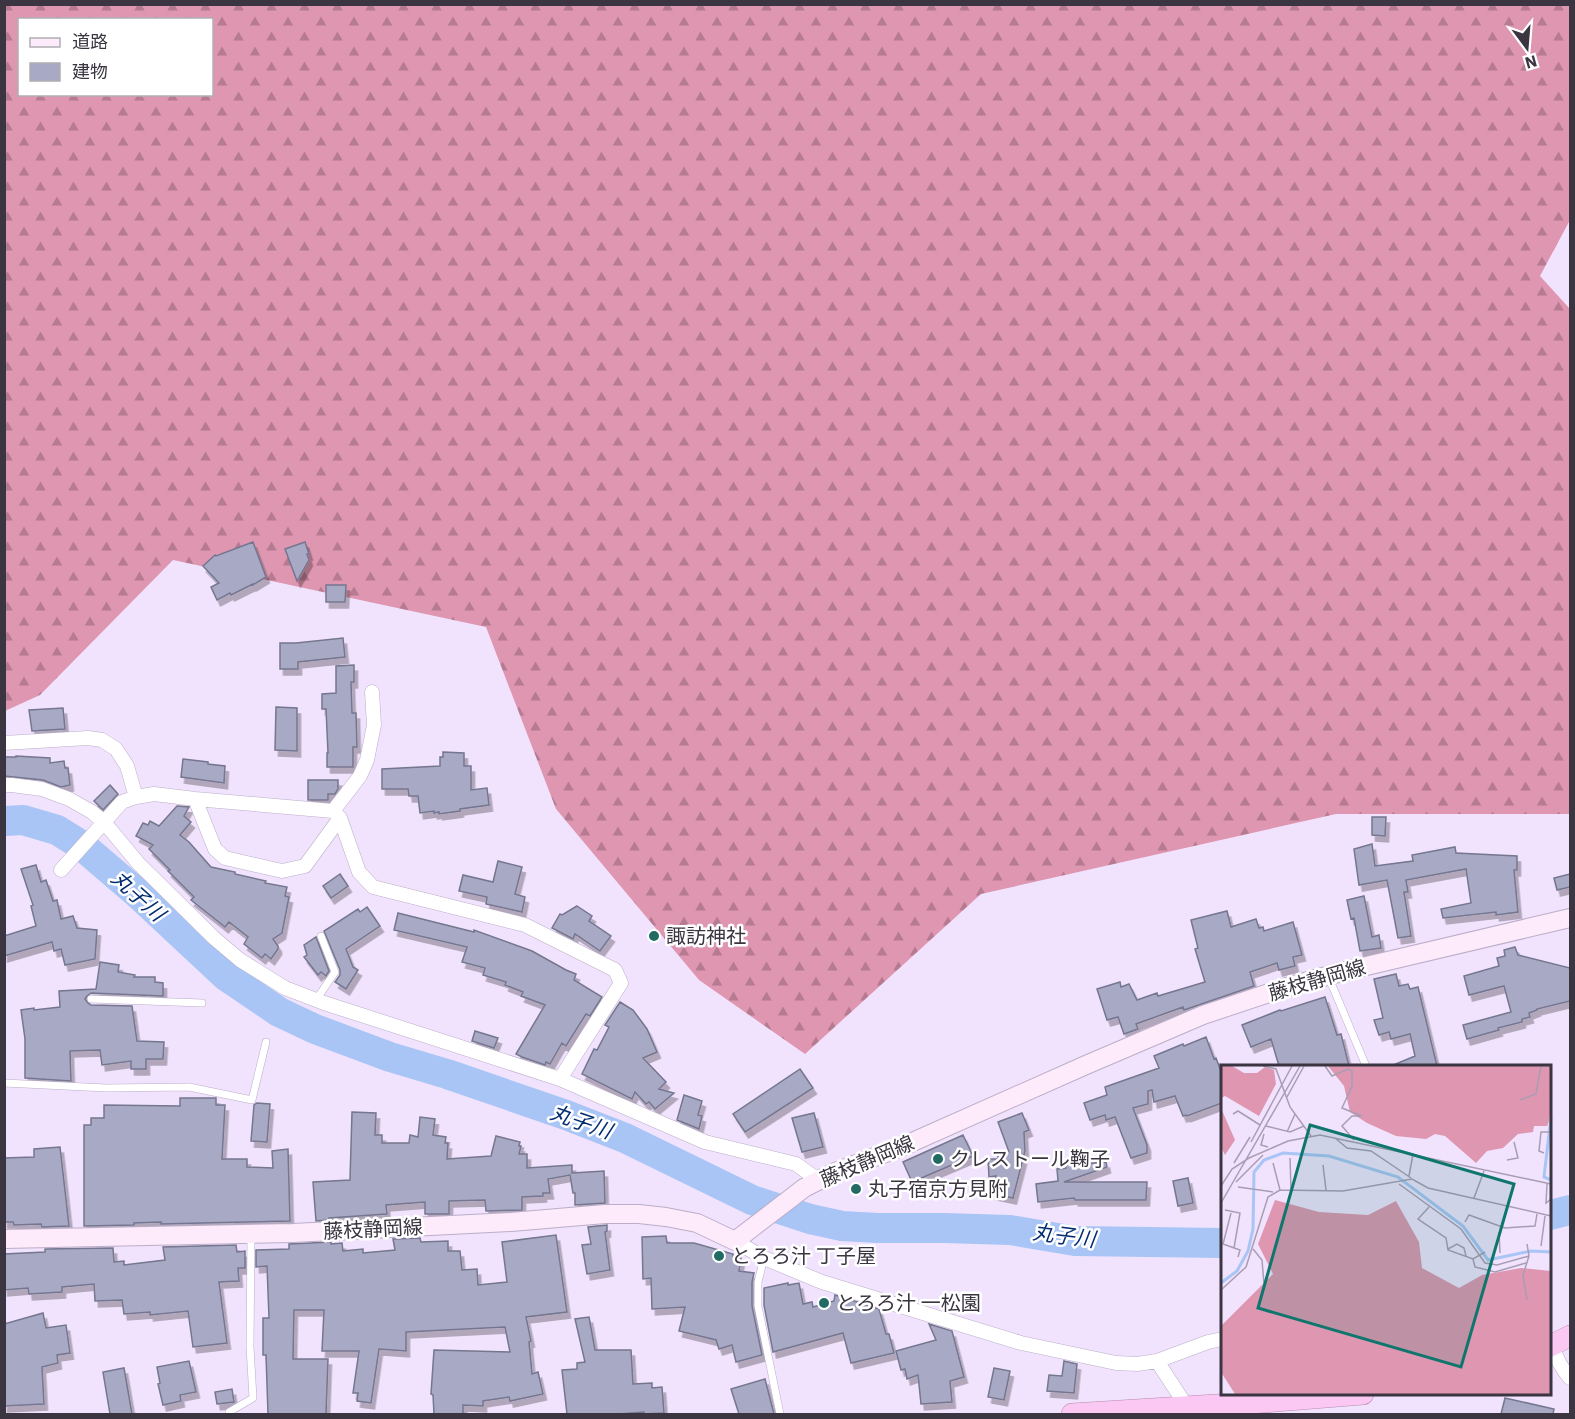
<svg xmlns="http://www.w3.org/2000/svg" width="1575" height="1419" font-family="'IBM Plex Sans','Noto Sans JP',sans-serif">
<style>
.forest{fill:url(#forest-firs);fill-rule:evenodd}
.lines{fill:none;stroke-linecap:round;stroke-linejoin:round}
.stream{stroke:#a8c5f5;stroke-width:5}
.river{stroke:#a8c5f5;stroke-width:30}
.building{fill:#a8a9c4;stroke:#75768f;stroke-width:1.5;filter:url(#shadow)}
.service-casing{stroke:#bbaec8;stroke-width:8}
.minor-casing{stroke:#bbaec8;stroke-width:15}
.secondary-casing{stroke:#bbaec8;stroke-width:20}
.trunk-casing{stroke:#b68bb1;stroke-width:22}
.service{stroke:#fff;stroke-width:7}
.minor{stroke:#fff;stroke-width:14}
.secondary{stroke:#fdeafa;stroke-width:18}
.trunk{stroke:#fac8f2;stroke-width:21}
.poi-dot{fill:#226b65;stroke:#fff;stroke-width:2}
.labels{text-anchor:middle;stroke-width:5;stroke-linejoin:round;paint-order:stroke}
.poi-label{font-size:20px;fill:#3a3540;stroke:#fff;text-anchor:start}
.street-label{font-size:20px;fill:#3a3540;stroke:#fff}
.water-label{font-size:21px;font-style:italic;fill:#032e71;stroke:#fff}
.inset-river{fill:none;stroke:#a8c5f5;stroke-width:3}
.inset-road{fill:none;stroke:#a89db2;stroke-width:1.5}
.view{fill:#0f766e;fill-opacity:0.15;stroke:#0f766e;stroke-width:3}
.inset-edge{fill:none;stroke:#3a3540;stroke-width:3}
</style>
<defs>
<pattern id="forest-firs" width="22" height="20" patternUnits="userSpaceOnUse" patternTransform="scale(1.5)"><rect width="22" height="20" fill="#df96b0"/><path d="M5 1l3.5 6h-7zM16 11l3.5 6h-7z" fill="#b67b91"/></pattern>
<filter id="shadow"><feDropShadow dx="3.5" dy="6" stdDeviation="0" flood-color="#0004"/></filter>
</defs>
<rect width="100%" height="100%" fill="#f1e3fe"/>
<path class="forest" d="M5,5h1565v215l-30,56 30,33v505h-234l-355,80 -176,160 -106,-74 -143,-171 -70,-182 -313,-67 -133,135 -35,16zM20,20h192v74h-192z"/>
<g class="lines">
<path class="stream" d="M1557,1213l13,5"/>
<path class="river" d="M4,821l19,-1 34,10 24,15 55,47 90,84 53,36 36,17 75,28 57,17 119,41 59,23 127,62 58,19 32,7 36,2h66l66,2 65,11 147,2
M1550,1215l20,-5"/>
</g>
<path class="building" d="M253,542l13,35 -13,8v-1l-22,11 -1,-2 -13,7 -6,-13 8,-4 -16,-17 12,-11 1,1z
M305,542l4,12h-2l2,6 -12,21 -12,-32z
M326,585h20l-1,17h-19z
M343,638l2,19 -47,5v7h-18v-26h16z
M354,665v17h-3l1,31h4l1,34h-4v20h-26v-14h1l-2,-44h-4v-15l14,-1v-27z
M276,707l21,1v43l-22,-1z
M63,708l2,21 -33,2 -3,-21z
M443,752l21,1v13h7v24l16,-2 2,17 -29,4v2l-21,3v-2l-5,1v-2l-14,2 -2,-17h-9l-1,-7h-26v-20l58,-3v-9h3z
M16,756l34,2v5l14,-2 1,7h3l2,17 -9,2 -18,-7 -39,-4v-19h12z
M183,759l25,3v2l17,2 -1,17 -43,-6z
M308,780h30v9l-3,5h-7v6h-20z
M110,785l8,9 -15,16 -9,-9z
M177,806l12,1 -5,9 7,6 -11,13 9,7 22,25 24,5v2l31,7 -1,2 22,4 -2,9 4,1 -7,36 -9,6 5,7v3l-7,10 -6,-5 -3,4 -18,-14 4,-7 -19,-15 -4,5 -34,-27 3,-3 -26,-26 2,-1 -21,-21 4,-4 -17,-9 7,-13 5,2 2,-4 9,5z
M1372,817h14l-1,19 -13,-1z
M1372,844l3,22 38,-5 -1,-6 43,-8 1,6 61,3v14h-3l4,42 -22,3v-3l-53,6 -2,-9 30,-6 -5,-34 -60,11 2,12h-4l7,44 -13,2 -11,-58 -28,5 -5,-36z
M498,861l24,6 -7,27 10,3 -3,15 -36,-8 1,-7 -28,-6 4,-16 30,7z
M36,865l5,17 5,-2 7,21 4,-1 4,19 12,-3 4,12 20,2 -2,29 -30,6 -4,-16 -7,2 -2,-9 -48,14v-20l32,-10 -5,-20 2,-1 -12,-36z
M340,874l8,12 -17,12 -8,-12z
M1570,874v13l-13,3 -3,-12z
M1364,896l8,41 7,-2 2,13 -21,3 -6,-33 -3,1 -4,-19z
M577,906l15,10 -3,5 22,15 -11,15 -25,-17 -2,5 -21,-11 8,-14 2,1z
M367,907l13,19 -34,23 7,18 5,3 -12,19 -11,-7 5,-7v-5l-16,-39 34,-22 2,3z
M1227,911l4,16 25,-8 3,9 4,-1 1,4 29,-9 9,33 -9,2 2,9 -16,4 -2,-7 -27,9 4,14 -70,24 -1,-3 -47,17 2,5 -14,5 -6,-17 -11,3 -10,-31 23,-7 1,5 8,-3 8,16 20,-7 1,3 47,-14 -10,-33 3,-1 -7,-28z
M398,913l76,19v-2l58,21 34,19 10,4 -2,6 28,17 -12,19 -4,-2 -20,32 -4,-3 -12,21 -4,-2 -1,3 -23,-8 -6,-3 29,-49 -24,-9 2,-4 -18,-7 1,-3 -23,-7 2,-7 -23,-6 5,-15 -73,-17z
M316,937l13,34 -3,5 -5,-4 -3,3 -14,-18 3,-2 -3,-10z
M1515,947l3,8 52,13v33l-33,8v1l-8,3 1,4 -8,2v3l-24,6 1,2 -32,9 -4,-14 48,-13 -7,-26 -35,9 -5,-19 35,-10 -2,-8 8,-2 -1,-6z
M100,962l19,3 -1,7 17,3 -1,2h21v5l8,1v13l-72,-3 -4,3 -2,3 3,4 3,2 41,1 5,35 27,1 -1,17h-17v10h-15v-8l-29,4 -2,-15 -30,1 1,30 -46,-3v-39l-4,-29 13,-2v2l26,-3 -1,-16 37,-2z
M1396,974l3,12 9,-2 2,5 8,-2 19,79h-46l24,-10 -5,-22 -19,5 -2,-7 -10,3 -5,-15 9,-2 -9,-39z
M1325,997l12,38 4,-1 8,32h-70l-8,-27 -20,8 -9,-22 38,-15 1,1z
M620,1002l13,8 14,19 10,23 -14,6 23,24 -7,7 15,4 -19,16 -6,-7 -3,2 -11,-12 -3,7 -50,-25 12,-25 3,1 12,-23 -4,-2 2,-3z
M475,1031l23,7 -4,10 -22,-7z
M1206,1037l8,22 2,-1 6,16v29l-35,13 -1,-1 -3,1 -8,-20 -21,6 -2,-12 -4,1v13l-15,4 14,37v8l-16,5 -16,-41 -9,3 -1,-5 -15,5 -6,-17 23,-8 -2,-8 54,-19 -5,-12 29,-12 1,2z
M800,1069l13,19 -68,44 -12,-18z
M684,1095l18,6 -4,14 4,1 -3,13 -22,-9z
M180,1098h36v7h9l-3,54h25v8l26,1 -1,-17 16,-2 2,72 -129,3v-2l-27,1v2l-50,1v-101h7v-7h13v-13l76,1z
M257,1103l13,1 -3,38 -16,-1 3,-36z
M352,1112l24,1 -1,22h7v8h27l1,-8 8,2 2,-20 15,2 -2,16 13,2 -1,6h3l-1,16 44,-3 5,-20 24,6 -1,4h2l-2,8h8v14l45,-3v8l32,-2 1,32 -30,2v-12h-2l-3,-18 -22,4 2,14h-7v3l-21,1v13l-36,1 -1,-11 -36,1v13h-24v-12l-39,3 1,9 -58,4v2l-13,1 -3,-39 37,-2z
M814,1113l9,34 -21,5 -10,-34z
M1022,1113l7,17 -5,2 1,19 -12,47 -20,-4 3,-18 -7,1 -1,-18h10v-7h11l-11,-30z
M963,1135l10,21 -61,26 -9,-20z
M60,1147l9,79 -27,1 -1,-3 -27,1 -1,-3h-9v-64l30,-1v-8z
M1106,1162l1,5 -43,15h83l-1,18h-71l-1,-2 -36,4 -2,-18 22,-3 -1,-12 9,-1v-3z
M1188,1178l5,25 -15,3 -5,-25z
M607,1225v6l-2,1 5,38 -23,4 -5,-29 9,-1 -3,-17z
M556,1235l11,77 -41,5 5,24 -2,1 3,32 6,-2 5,22 -33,7 -1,-4 -26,4v5l-20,-1v9h-29l-1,-19 -2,-1 3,-44 76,2 -5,-25 -99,5v19l-27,-2 -8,54 -14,-2 1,-8h-5l6,-42h-37l2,-41h-30l-1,49h35l-2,55h-58l-2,-59h-3v-37h6l-2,-52 -11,1v-17l33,-1v-5l42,-2v2l11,-1 1,8 20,-2v4l32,-3 -2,-11 27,-1 1,4 27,-1v10h12l2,19 15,-1 1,16 29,-3 -5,-40z
M666,1236l1,7h27l39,11v2l8,2 -2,13 15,2 -2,9v24l10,49 -26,7 -4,-17 -13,4 -3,-9 -37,-9 6,-24 -33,2 -1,-31 -8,1 -1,-42z
M236,1245l1,7 8,-1v17h-7l1,13 -20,1 8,61 -34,4 -5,-36 -38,4v-3l-26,2 -2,-14 -27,1 -1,-17 -32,3v5l-33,2 -1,-6 -24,2v-36l41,-2v-3l68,-1 1,14 10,-1v4l41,-5 -2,-13z
M788,1283v2l11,-2 4,21 9,-2 1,5 21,-6 1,-6 32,10 1,3 5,-1 6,2 7,25h3l5,19 -43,10 -8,-30 -70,19 -9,-47v-17z
M43,1313l3,15 20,-3 4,28 -13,2 1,8 -16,4 2,37 -40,2v-82z
M589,1317l6,33h36l2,34 19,-1v5l10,-1 2,26 -20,1v-2l-25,2h-52l-5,-44 15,-1v-6l8,-1 -10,-43z
M929,1324l23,7 12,46 -14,4 2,21 -31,2 -3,-29 -11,4 -2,-10 -4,1 -5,-19 40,-11z
M189,1361l7,31 -16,3 1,6 -18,4 -5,-21 2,-1 -3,-16z
M1064,1361l13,3 -3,29 -27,-2 2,-16 13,1z
M124,1368l8,46h-22l-7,-42z
M994,1368l16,3 -6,29 -16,-3z
M765,1379l9,35h-35l-8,-25z
M232,1389l2,13 -17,2 -2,-12z
M1505,1398l49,11 -1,5h-52z"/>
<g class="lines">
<defs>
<path id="service" d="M1329,978l37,88
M91,999l111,4
M316,1000l19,-28 -14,-36
M4,1083l102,5 83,-1 63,13 14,-58
M764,1258l-6,24v24l22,108
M229,1414v-2l24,-14 -3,-51 1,-113"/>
<path id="minor" d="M4,743l84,-5 14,2 14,9 11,17 9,31
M4,785h8l30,4 27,10 23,13 12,10 34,41 76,75 26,22 45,28 39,15 236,76 145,63 91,22 22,16
M195,799l20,50 10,9 57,13 23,-5 35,-48
M333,811l27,-35 7,-16 7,-35 -2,-33
M61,870l61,-68 14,-5 18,-3 41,5 138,12 7,7 19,54 14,15 152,38 90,45 6,13 -61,96
M735,1241l29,17 58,24 199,61 95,20 21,1 20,-3 51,-19 14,-3
M1552,1345c4,13 9,23 18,33
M1157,1361l30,46"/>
<path id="secondary" d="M4,1239l289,-6 218,-11 94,-8h34l27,3 31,6 38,18 69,-53 31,-16 64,-24 187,-83 117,-50 84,-28 54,-15 229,-54"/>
<path id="trunk" d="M1550,1346l20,-10
M1072,1414l192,-12 99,-8"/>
</defs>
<use href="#service" class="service-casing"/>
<use href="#minor" class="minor-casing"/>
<use href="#secondary" class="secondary-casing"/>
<use href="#trunk" class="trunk-casing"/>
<use href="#service" class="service"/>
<use href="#minor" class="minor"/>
<use href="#secondary" class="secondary"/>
<use href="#trunk" class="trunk"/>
</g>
<g class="poi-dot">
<circle cx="654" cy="936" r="6"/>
<circle cx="938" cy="1159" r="6"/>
<circle cx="856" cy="1189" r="6"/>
<circle cx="719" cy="1256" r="6"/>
<circle cx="824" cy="1303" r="6"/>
</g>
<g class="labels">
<g class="poi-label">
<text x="666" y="943">諏訪神社</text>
<text x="950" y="1166">クレストール鞠子</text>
<text x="868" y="1196">丸子宿京方見附</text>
<text x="731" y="1263">とろろ汁 丁子屋</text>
<text x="836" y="1310">とろろ汁 一松園</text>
</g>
<g class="street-label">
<text transform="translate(1317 980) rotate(-16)" y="7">藤枝静岡線</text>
<text transform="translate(867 1161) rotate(-23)" y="7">藤枝静岡線</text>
<text transform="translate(373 1229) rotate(-3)" y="7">藤枝静岡線</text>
</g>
<g class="water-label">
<text transform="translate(138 896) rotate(42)" y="7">丸子川</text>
<text transform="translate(581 1122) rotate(19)" y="7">丸子川</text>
<text transform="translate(1064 1236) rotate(7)" y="7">丸子川</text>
</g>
</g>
<g transform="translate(1221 1065)">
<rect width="330" height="330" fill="#f1e3fe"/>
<path d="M0,1h11l12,7h13l8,-6 9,3 2,14 -17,32 -34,-20 -4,2zM107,1h223l-1,53 -3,7h-13l-1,6 -15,2 -15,14 -16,3 -11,12 -31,-27 -10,-2 -9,5 -30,-3 -29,-13 -17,-11 -6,-26zM0,43l14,32 -10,15 -4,-8zM54,135l44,12 49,3 28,-14 23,41 3,26 37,20 23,-13 39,-7 30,3v123h-316l-14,-22v-46l52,-52 -15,-30z" fill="#df96b0"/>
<path class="inset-river" d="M330,52l-7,60 7,3M0,218l16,-12 11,-20 5,-22 1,-57 10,-12 19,-7 46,3 69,21 65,49 25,34 43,-9 20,1"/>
<path class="inset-road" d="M42,1l13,3 14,38 21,29M104,1l7,10 16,-7 4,2v15l-10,22 20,8h-10l-10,10 12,14M66,32l17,-31M299,35l16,-6 5,-28M12,49l5,-3 22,14M45,61l24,6 14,-6M66,67l8,-18M43,69l-3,11 7,2M114,73l12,10 24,3 40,27M30,77l41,-76M323,88l-5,-2 2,-19h10M69,93l1,32M286,95l11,-2 -4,-16M13,98l16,-26M52,98l7,27M102,100l3,25M188,111l4,-22M15,117l27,-27M178,119l62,45 24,34 12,2 32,-9M326,119l-1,19 5,-4M0,121l11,-17 17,-11 39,-17 32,-6 231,49M17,122l35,5M253,133l10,-27M0,138l79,-137M208,142l-11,12 28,19 2,12 25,9 12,-7M4,145l15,3 -6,35M10,148l-8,31 17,6 -2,7M244,157l4,-7 36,13 30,-2 2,-12M278,167l1,21M306,179l2,12 -6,19 4,25M320,181l4,-30M32,184l9,11 2,24M227,184l9,-5 7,4 2,8M252,194l2,8 20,5 31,-9M0,225l25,-23 22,-70 12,-7 63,1 69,-12 16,9 123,28"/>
<path class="view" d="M89,60l204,59 -53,183 -203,-59z"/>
<rect width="330" height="330" class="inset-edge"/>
</g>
<rect width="1575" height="1419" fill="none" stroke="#3a3540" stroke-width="12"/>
<rect x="18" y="18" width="195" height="78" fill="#ffffff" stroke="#b0aeb3" stroke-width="1.5"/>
<rect x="30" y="38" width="30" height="9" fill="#fdeafa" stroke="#b0aeb3" stroke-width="1.5"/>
<text x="72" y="48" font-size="18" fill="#3a3540">道路</text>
<rect x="30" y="63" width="30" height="18" fill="#a8a9c4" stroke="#b0aeb3" stroke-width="1.5"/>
<text x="72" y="78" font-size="18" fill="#3a3540">建物</text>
<g transform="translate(1527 48) rotate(164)" stroke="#ffffff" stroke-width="4.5" paint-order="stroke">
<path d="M0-4.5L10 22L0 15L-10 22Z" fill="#3a3540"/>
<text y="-9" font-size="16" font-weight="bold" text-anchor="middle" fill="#3a3540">N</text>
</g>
</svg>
